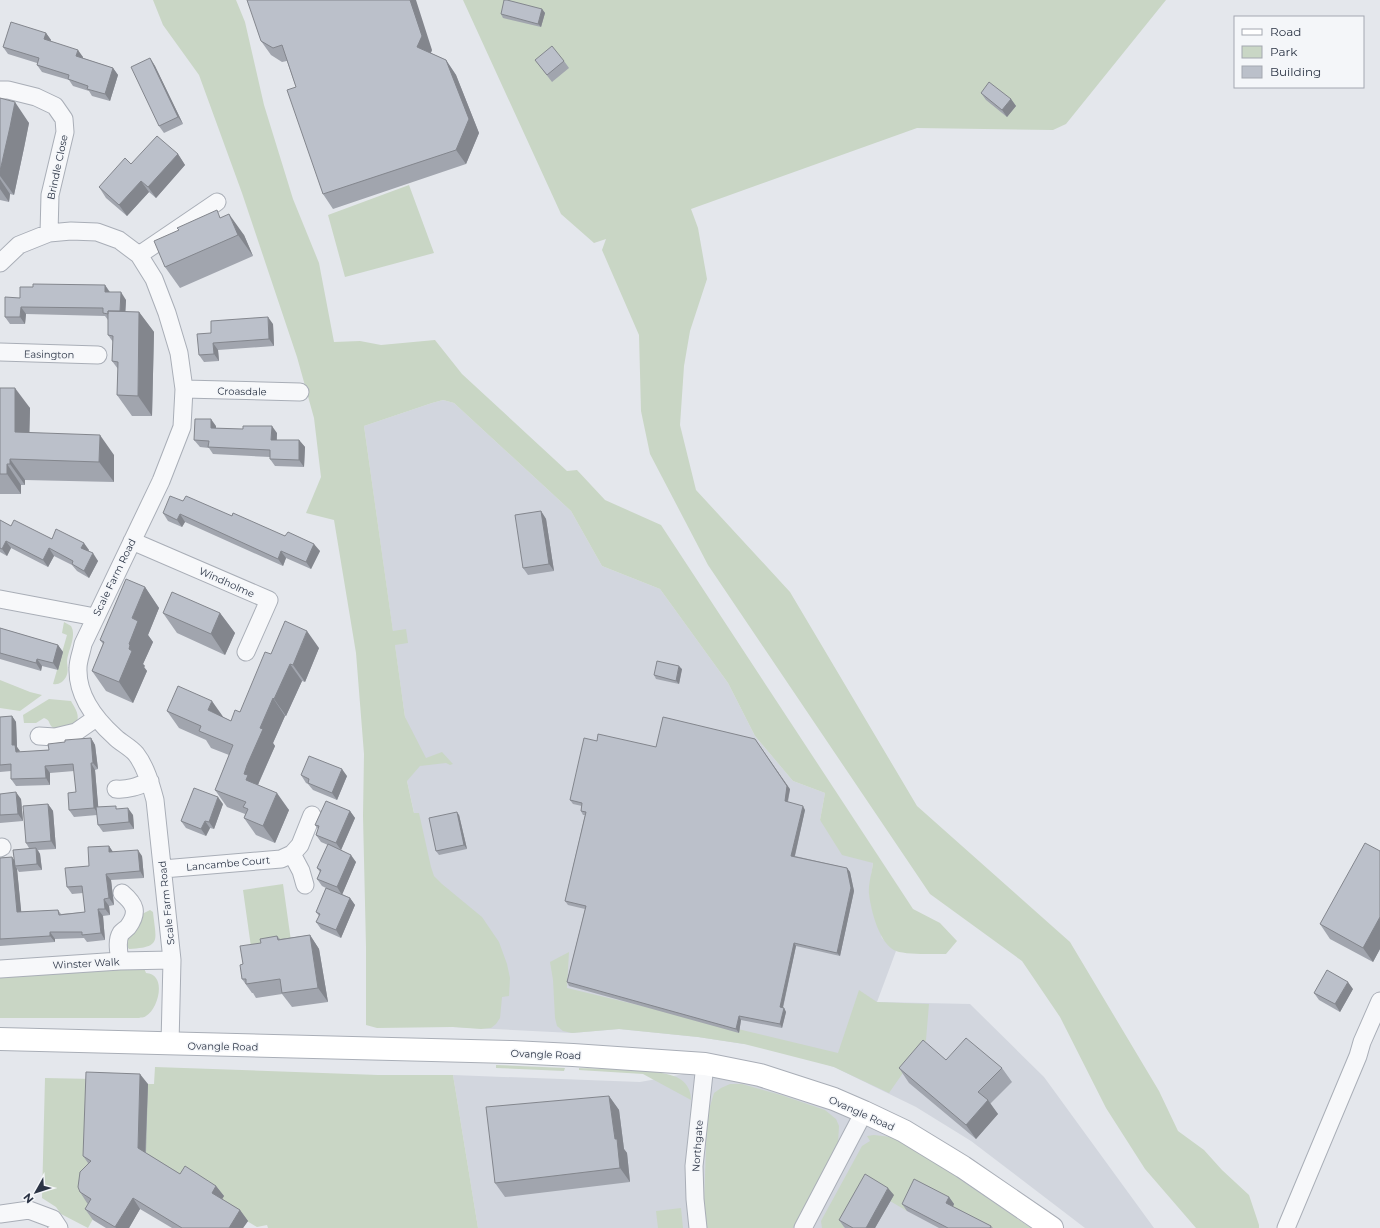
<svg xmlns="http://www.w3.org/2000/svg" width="1380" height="1228" font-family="Montserrat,sans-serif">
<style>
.built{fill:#d2d6de}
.green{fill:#c9d6c5}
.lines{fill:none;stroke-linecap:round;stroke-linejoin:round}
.minor-casing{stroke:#a9aeb7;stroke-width:19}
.secondary-casing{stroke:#a9aeb7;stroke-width:24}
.minor{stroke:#f7f8fa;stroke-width:17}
.secondary{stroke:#fff;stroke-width:22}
.wall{fill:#a1a5ae}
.shaded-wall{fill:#83868d}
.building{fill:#bbc0ca;stroke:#83868d}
.labels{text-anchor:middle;stroke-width:3;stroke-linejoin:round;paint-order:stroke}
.street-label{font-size:10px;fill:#2b3445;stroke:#f4f6f9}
</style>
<rect width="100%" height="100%" fill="#e4e7ec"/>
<path class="built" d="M443,400l11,3 117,108 31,55 58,23 68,94 27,53 38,45 32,12 -5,27 53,43 -4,30 13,45 14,13 -19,51 93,2 74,73 110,151h-69l-114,-87 -55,-34 -82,-40 -88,-29 -2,6 -46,-7 -79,-8 -47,4 -119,-6 -8,-75 -38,-171v-50l-43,-305 68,-23z
M690,1073l105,18 88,33 147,104h-552l-25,-153 187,7z"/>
<path class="green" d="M153,0h83l9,22 19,83 29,94 26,64 15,79 26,-1 21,4 54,-5 27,34 105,97 10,-1 28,30 56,25 252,384 27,14 17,18 -11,13c-12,0 -39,1 -50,-3 -17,-7 -25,-41 -27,-57 -1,-10 3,-21 4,-31l-31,-8 -22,-35 5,-27 -32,-12 -38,-45 -27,-53 -68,-94 -58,-23 -31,-55 -117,-108 -11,-3 -11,3 -68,23 29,205 13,-2 2,14 -13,2 10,72 21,41 16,-6 11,12 -3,1 -4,-2 -26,3 -13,15 7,32h5l12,54 3,9 8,8 40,33 17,25 8,22 3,14 -1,18 -7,1 -2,21 -4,6 -5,4 -10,1 -28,-2 -76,1 -11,-3v-78l-3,-131 1,-62 -8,-101 -22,-133 -28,-7 15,-36 -7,-59 -17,-61 -55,-164 -43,-118 -36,-50z
M463,0h703l-100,124 -13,6 -136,-2 -226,81 7,19 9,51 -17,52 -6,35 -4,59 16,65 94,102 127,214 153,136 89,149 19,40 26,19 18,20 27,25 10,30v3h-63l-51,-59 -39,-61 -46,-91 -38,-56 -92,-67 -222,-329 -58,-111 -9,-43 -2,-76 -37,-85 4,-11 -12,4 -33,-29z
M409,185l25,68 -89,24 -17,-62z
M64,622l7,4c6,10 -3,24 -4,35 0,5 2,10 -1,16 -3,5 -7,8 -13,7l14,-49 -5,-2z
M0,680l30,12 12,3 -22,16 -20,-3z
M49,699l22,2c5,9 10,15 4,24 -6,1 -17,7 -23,2 -4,-4 -1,-6 -8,-9l-8,5h-12l-1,-8z
M283,884l8,57 -40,6 -8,-57z
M150,910l3,2c3,29 9,35 -24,37 -10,-10 2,-13 8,-20 3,-4 4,-10 5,-15z
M569,952l-2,36 271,65 21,-63 18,12 52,2 -3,36 -37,53 -55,-26 -90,-23 -46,-7 -79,-8 -47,4 -9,-2 -6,-5 -2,-8 -2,-38 -3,-18z
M144,968l2,5c21,1 13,35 0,43 -2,2 -5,1 -7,2h-139v-41z
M496,1065l69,3 -1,3 -68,-3z
M155,1067l223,8h75l25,153h-210l-1,-3 -10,2 -38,-23 4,-8 -36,-12 -50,-31 11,-69h6z
M579,1068c22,1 85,0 101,11 8,5 11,13 11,21l-48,-26 -64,-4z
M45,1078l49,1 10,120 -16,29 -27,-14 -5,-7 -14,-9z
M730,1084h12l39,11 44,15 11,9 3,7 -1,17 -45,85h-86l-3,-22 3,-90 7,-23 7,-5z
M874,1135l17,2 15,7 30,19 95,65h-44l-68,-41 -12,24 -17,-10 3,-6 -49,32 1,1h-23l-1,-7 41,-75 8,-5 -3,-5z
M681,1208l2,20h-25l-2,-17z"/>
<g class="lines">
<defs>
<path id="minor" d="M0,90h8l28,7 19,9 9,13 1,13 -15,63 -1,38
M139,255l78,-53
M0,263l19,-18 30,-12 22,-2 26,1 22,8 20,15 15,24 13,34 12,40 5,36 -2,38 -21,54 -78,163c-1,7 -5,16 -5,24 -1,27 17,51 37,69 6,6 15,10 21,17 10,13 15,31 19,46l17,160 -2,84
M0,352l98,3
M184,389l116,3
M132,541l137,59 -23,52
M0,599l95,18
M39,736l16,1 21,-5 20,-14
M116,789c13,1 22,-3 34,-8
M0,848l2,-1
M292,854l9,17 4,14
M163,869l118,-10 11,-5 8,-9 12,-30
M120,961c-1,-8 -4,-20 1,-28 2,-2 5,-4 7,-6 11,-15 7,-23 -6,-34
M0,969l120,-8 52,-1
M0,1214l29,-4 24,9 6,9
M698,1228l-3,-29 -1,-33 11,-102
M803,1228l61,-116
M1286,1228l72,-172 4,-14 18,-41"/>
<path id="secondary" d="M0,1039l512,13 61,3 132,9 55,11 74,24 30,13 40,19 59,36 89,61"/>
</defs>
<use href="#minor" class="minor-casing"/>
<use href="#secondary" class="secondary-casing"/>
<use href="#minor" class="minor"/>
<use href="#secondary" class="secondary"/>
</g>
<path class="wall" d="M542,9l3,4 -4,14 -38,-9 -2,-4z
M46,33l5,7 -1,1 33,16v1l30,10 5,7 -8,26 -18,-5 -3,-5 -16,-5 -4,-6 -27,-8 -5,-7v-2l-29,-9 -5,-7z
M261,41l171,9 -1,3 15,7 10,15 23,58 -13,31 -133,45 -10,-15 -27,-107 -9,-26 -5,1 -11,-7z
M150,58l5,8 28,58 -19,9 -5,-7z
M535,60l29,1 5,7 -17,14z
M981,93l30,6 5,7 -9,11 -21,-17z
M0,98l29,25 -5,25 -10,47 -4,-1 -1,8 -9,-2z
M178,154l7,11 -29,33 -7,-6 -22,24 -21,-18 -7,-11 32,-23z
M222,218l22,17 9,21 -73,32 -15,-21z
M105,285l5,7 16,8 -1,12h14l15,20 -2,84h-20l-15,-21 1,-26 -6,-8 1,-19 -5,-7v-15l-3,-4 -79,-2 -1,10h-15l-5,-7 15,-19 13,-11z
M273,324l1,22 -56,4 1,11 -15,1 -5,-7 12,-22z
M0,388l30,20 -1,25 85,22v27l-89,-2v5h-4v9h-21z
M216,426v2l61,5v7h22l6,7 -1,20 -29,-1 -5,-7v-2l-57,-3 -4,-6 -9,-1 -6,-7z
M183,501l49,15 53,20 35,15 -9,18 -25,-11 -3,8 -98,-44 -3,5 -14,-6 -5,-8z
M541,511l5,8 8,52 -26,4 -5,-7z
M0,520l11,6 78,24 -1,1 10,10 -9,17 -12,-7 -5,-6 -18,-9 -6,11 -37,-19 -4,8 -7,-4z
M145,587l14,21 -11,27 5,7 -10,22 2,2 -1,1 3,4 -14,32 -27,-12 -14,-20 11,-27 -3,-4z
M163,613h57l15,20 -10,22 -48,-22z
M0,628l58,17 5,7 -5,18 -16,-4 -1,5 -41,-12z
M319,648l-14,34 -3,-1 -16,35h-1l-12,27 2,3 -17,39 31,25 -14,33 -19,-8 -12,-17 1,-4 -18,-7 -12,-17 14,-35 -18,-7 -5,-8 -27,-12 -12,-17 56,6 8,4 9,-9 31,-58z
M682,669l-3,15 -23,-5 -2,-4z
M12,716l4,6 1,25 3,5 29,-2 16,-8 26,-4 4,7 3,24 -3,1 3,37 20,2 15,6 1,14 -31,3 -5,-7 -1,-10 -23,2 -5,-7 7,-18 -2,-21 -24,2v12l-34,1 -5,-7v-8l-11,1v-55z
M301,775l46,1 -10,24 -24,-10 -5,-6 -2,-1z
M790,789l-2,13 17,8 -10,46 52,12 3,4 4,19 -14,65 -44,-10 -13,62h1l2,4 -4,16 -41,-8 -2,13 -170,-47 -2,-4 18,-73 -17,-4 -3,-4 20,-86h-2l-2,-4 1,-5 -9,-2 -3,-4z
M0,794l21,5 2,22 -23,2z
M48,804l5,7 3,38 -18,1 2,4 2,16 -23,2 -2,-3 4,43 37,-2 3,4 24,-2 -2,-19 -11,1 -5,-7 22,-21 20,-20 4,6 29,4 2,22 -33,2 3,25 -5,1 1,9 -7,1 2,24 -18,2 -3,-4 -29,1v3l-55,4v-88l12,-1 3,4 14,-13 -3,-5z
M223,804l-9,25 -4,-1 -4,8 -20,-8 -5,-7z
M350,811l5,7 -14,32 15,12 -14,32 8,4 5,7 -14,33 -20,-9 -5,-7 3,-6 -3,-4 10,-24 -4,-2 -5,-7 3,-7 -3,-4 11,-23 -7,-3 -5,-7 2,-6 -3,-4z
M459,815l8,34 -28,6 -3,-4z
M1380,851v98l-7,13 -43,-23 -10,-15z
M310,935l9,14 9,53 -36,5 -10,-13 -26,4 -3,-5h-1l-10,-14 1,-15 18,-21 16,-7 3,3z
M1353,989l-13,23 -21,-12 -5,-7z
M946,1060l56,8 10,14 -22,22 8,10 -22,25 -67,-56 -10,-15z
M148,1084l-2,69 34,21 36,12 8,10 -2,3 18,11 8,11 -5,7h-71l-32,-19 -11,19h-23l-13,-8 -8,-11 3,-5 -1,-1 -7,-11 8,-29 -5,-7z
M609,1096l10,14 5,39 3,4 3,29 -125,15 -10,-14z
M894,1195l-19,33h-30l-1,-1 -5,-7z
M949,1197l5,7 -1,3 38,19 2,2h-54l-32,-17 -5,-7z"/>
<path class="shaded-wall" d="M410,0h6l16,50 -5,11 -10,-14z
M542,9l3,4 -4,14 -3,-3z
M46,33l5,7 -2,6 -5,-7z
M78,50l5,7 -2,6 -5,-7z
M150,58l5,8 28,58 -5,-7z
M446,60l10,15 23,58 -13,31 -10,-14z
M113,68l5,7 -8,26 -5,-7z
M1011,99l5,7 -9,11 -5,-7z
M15,102l14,21 -5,25 -10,47 -14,-19v-5z
M178,154l7,11 -29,33 -8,-11z
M0,179l10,15 -1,8 -9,-13z
M141,181l8,11 -22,24 -8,-11z
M229,214l15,21 9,21 -15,-21z
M105,285l5,8 -5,-1z
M121,292l5,8 -1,21 -5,-7z
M21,307l5,7 -1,10 -5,-7z
M139,312l15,20 -2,84 -14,-20z
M268,317l5,7 1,22 -5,-7z
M213,343l5,7 1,11 -5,-7z
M15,388l15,20 -1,45 -14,-21z
M211,419l5,7v9l-5,-7z
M272,426l5,7 -1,14 -5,-7z
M100,435l14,20v27l-15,-20z
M299,440l6,7 -1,20 -5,-7z
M10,459l15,21v5l-15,-21z
M7,464l14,21v9l-14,-20z
M541,511l5,8 8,52 -5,-7z
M180,514l5,8 -3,5 -5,-7z
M6,541l5,7 -4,8 -5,-7z
M84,543l5,7 -2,5 -6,-7z
M314,544l6,7 -9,18 -5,-7z
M49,548l5,8 -6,11 -5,-7z
M281,551l5,7 -3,8 -5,-7z
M93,553l5,8 -9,17 -5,-7z
M145,587l14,21 -11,27 5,7 -10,22 2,2 -1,1 3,4 -14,32 -14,-21 10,-33v-5l3,-26z
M220,613l15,20 -10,22 -14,-21z
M307,631l12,17 -14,34 -12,-17z
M58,645l5,7 -5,18 -5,-7z
M37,659l5,7 -1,5 -5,-8z
M290,664l12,17 -16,35 -12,-17z
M679,666l3,3 -3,15 -3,-3z
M273,698l12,18 -12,27 2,3 -16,36 -2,6 -11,-8 -2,-6 3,-9 13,-37z
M212,701l12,17 -16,-8z
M12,716l4,6 1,25 3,4 -4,1 -4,-7z
M91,738l4,7 3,24 -5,-6z
M755,739l35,50 -3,15 -2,-3z
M91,763l4,7 4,45 -5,-7z
M45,766l5,7v12l-4,-7z
M342,769l5,7 -10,24 -5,-7z
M16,792l5,7 2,22 -5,-7z
M277,793l12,17 -14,33 -12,-17z
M218,797l5,7 -9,25 -5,-7z
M48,804l5,7 3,38 -5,-8z
M803,806l2,4 -11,49 -3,-3z
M128,808l5,7 1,14 -5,-7z
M350,811l5,7 -14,32 -5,-7z
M457,812l2,3 8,34 -3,-4z
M205,821l5,7 -4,8 -5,-7z
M109,846l4,6h-4z
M36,848l4,6 2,16 -5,-6z
M138,850l4,6 2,22 -4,-7z
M351,855l5,7 -14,33 -5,-8z
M12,857l5,7 -2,2 2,3 5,50 -5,-7z
M847,868l3,4 4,19 -14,65 -3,-3z
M106,874l5,6 3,25 -5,-7z
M350,898l5,7 -14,33 -5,-8z
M104,899l5,7 1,9 -5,-6z
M98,909l5,7 2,24 -4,-7z
M1380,917v32l-7,13 -10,-14z
M50,932l5,7v3l-5,-6z
M310,935l9,14 9,53 -10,-14z
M794,943l2,3 -14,65 -2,-4z
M1348,982l5,7 -13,23 -5,-8z
M784,1008l2,4 -4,16 -2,-4z
M739,1016l2,4 -2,13 -3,-4z
M140,1074l8,10 -3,75 -7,-11z
M609,1096l10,14 5,39 3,4 3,29 -10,-14 -5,-29z
M988,1100l10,14 -22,25 -10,-14z
M216,1186l8,10 -5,8 -7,-11z
M888,1188l6,7 -19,33h-9z
M949,1197l5,7 -3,6 -5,-7z
M133,1198l7,11 -11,19h-13l-1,-1z
M240,1210l8,11 -5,7h-14z"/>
<path class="building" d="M247,0h163l12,36 -5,11 29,13 23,59 -13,31 -133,44 -36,-104 9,-3 -14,-42 -9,3 -12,-7z
M504,0h3l35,9 -4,15 -37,-10z
M11,22l35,11 -2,6 34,11 -2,6 37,12 -8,26 -18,-5 1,-3 -20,-7 1,-4 -32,-10 2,-7 -36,-11z
M552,46l12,15 -17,14 -12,-15z
M150,58l28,59 -19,9 -28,-59z
M989,82l22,17 -9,11 -21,-17z
M0,98l15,4 -5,25 -10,44z
M157,136l21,18 -30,33 -7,-6 -22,24 -20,-18 26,-29 6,6z
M217,210l3,8 9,-4 9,21 -73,32 -11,-26 25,-11 -2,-2z
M33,284l72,1v7h16l-1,19h-12v3l-5,-1v-5l-82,-1 -1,10h-15v-20l15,1v-11h13z
M108,311l31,1 -1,84 -21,-1 1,-33 -6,-1 1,-25 -5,-1z
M268,317l1,22 -56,4 1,11 -15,1 -2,-21 14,-1v-12z
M0,388h15v44l85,3 -1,27 -89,-3v5h-3v10h-7z
M195,419h16v9l32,1v-3h29l-1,14h28v20l-29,-1v-9l-62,-3 1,-6 -15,-1z
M170,496l13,5 3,-5 46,20 1,-3 52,23 3,-4 26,12 -8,18 -25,-11 -3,8 -98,-45 -3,6 -14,-7z
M541,511l8,53 -26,4 -8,-53z
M0,520l11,6 3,-6 38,19 4,-10 28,14 -3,5 12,5 -9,18 -12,-7 1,-3 -24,-13 -6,12 -37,-19 -4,8 -2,-1z
M126,579l19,8 -13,31 6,3 -9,23 1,1 -1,4 3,2 -13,31 -27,-11 12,-29 -4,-2z
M172,592l48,21 -9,21 -48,-21z
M285,621l22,10 -14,34 -3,-1 -16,35 -1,-1 -13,30 3,1 -16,36 -3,9 4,1 -2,5 31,13 -14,33 -19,-8 4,-9 -5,-2 3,-5 -31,-12 18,-45 -34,-14 2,-5 -34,-15 11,-25 34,15 -4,9 23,11 4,-11 5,2 25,-60 6,2z
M0,628l58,17 -5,18 -16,-4 -1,4 -36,-10z
M657,661l22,5 -3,15 -22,-6z
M12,716v29h3l1,7 33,-2 -1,-6 17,-2v-2l26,-2 2,25h-2l3,45 -25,2 -1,-17 8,-1 -3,-28 -28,2 1,12 -35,1v-15l-11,1v-48z
M663,717l92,22 32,47 -2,15 18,5 -12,50 56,12 4,20 -14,65 -43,-10 -14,64 4,1 -4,16 -41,-8 -3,13 -169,-47 19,-76 -21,-5 21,-89 -5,-1 1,-8 -12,-3 14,-62 13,3 1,-7 58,13z
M309,756l33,13 -10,24 -24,-10 1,-4 -8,-4z
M194,788l24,9 -9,25 -4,-1 -4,8 -20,-8z
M16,792l2,22 -18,1v-21z
M326,801l24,10 -14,32 -20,-8 3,-9 -4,-1z
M48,804l3,37 -25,2 -3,-37z
M116,806v3l12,-1 1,14 -31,3 -2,-18z
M457,812l7,33 -28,6 -7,-33z
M1365,843l15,8v66l-17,31 -43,-24z
M328,844l23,11 -14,32 -20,-8 4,-9 -4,-2z
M109,846v6l29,-2 2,21 -34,3 3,24 -5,1 1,10h-7l3,24 -19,2v-3h-32v4l-50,3v-81l12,-1 5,55 41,-2 1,5 26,-3 -3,-26 -15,1 -2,-19 24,-2 -1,-19z
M36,848l1,16 -22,2 -2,-16z
M326,888l24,10 -14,32 -20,-8 4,-8 -4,-2z
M310,935l8,53 -36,5 -2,-14 -34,5v-5h-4l-2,-14 3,-1 -3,-18 21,-3 -1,-4 17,-3 1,4z
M1327,970l21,12 -13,22 -21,-11z
M966,1038l36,30 -24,24 10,8 -22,25 -67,-57 24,-28 23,20z
M86,1072l54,2 -2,74 42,26 5,-8 31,20 -4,7 28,17 -11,18h-47l-49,-30 -18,29 -30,-18 6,-10 -11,-7 -2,-5 2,-15 11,-11 -8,-5z
M609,1096l6,43h2l3,29 -125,15 -9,-76z
M865,1174l23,14 -22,40h-13l-14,-8z
M914,1179l35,18 -3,6 45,23 -1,2h-42l-46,-24z"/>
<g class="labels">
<g class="street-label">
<text transform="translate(57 167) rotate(-78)" y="4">Brindle Close</text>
<text transform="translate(49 354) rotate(1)" y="4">Easington</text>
<text transform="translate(242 391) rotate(1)" y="4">Croasdale</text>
<text transform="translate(114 577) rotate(-64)" y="4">Scale Farm Road</text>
<text transform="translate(227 582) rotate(24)" y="4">Windholme</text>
<text transform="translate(228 863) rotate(-5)" y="4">Lancambe Court</text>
<text transform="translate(166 903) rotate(-96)" y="4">Scale Farm Road</text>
<text transform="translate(86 963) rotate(-3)" y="4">Winster Walk</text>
<text transform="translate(223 1046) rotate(1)" y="4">Ovangle Road</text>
<text transform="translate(546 1054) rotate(2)" y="4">Ovangle Road</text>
<text transform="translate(862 1113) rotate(24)" y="4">Ovangle Road</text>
<text transform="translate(697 1146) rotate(-86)" y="4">Northgate</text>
</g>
</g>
<rect x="1234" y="16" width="130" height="72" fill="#f4f6f9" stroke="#a4a8b1"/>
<rect x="1242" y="29" width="20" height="6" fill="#ffffff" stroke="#a4a8b1"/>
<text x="1270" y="36" font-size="12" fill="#2b3445">Road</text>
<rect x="1242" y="46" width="20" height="12" fill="#c9d6c5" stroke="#a4a8b1"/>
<text x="1270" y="56" font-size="12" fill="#2b3445">Park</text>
<rect x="1242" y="66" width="20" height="12" fill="#bbc0ca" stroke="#a4a8b1"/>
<text x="1270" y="76" font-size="12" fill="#2b3445">Building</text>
<g transform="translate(36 1192) rotate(231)" stroke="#f4f6f9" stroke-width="3" paint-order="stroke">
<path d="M0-3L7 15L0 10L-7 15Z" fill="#2b3445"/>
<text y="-6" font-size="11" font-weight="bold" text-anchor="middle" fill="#2b3445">N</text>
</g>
</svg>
